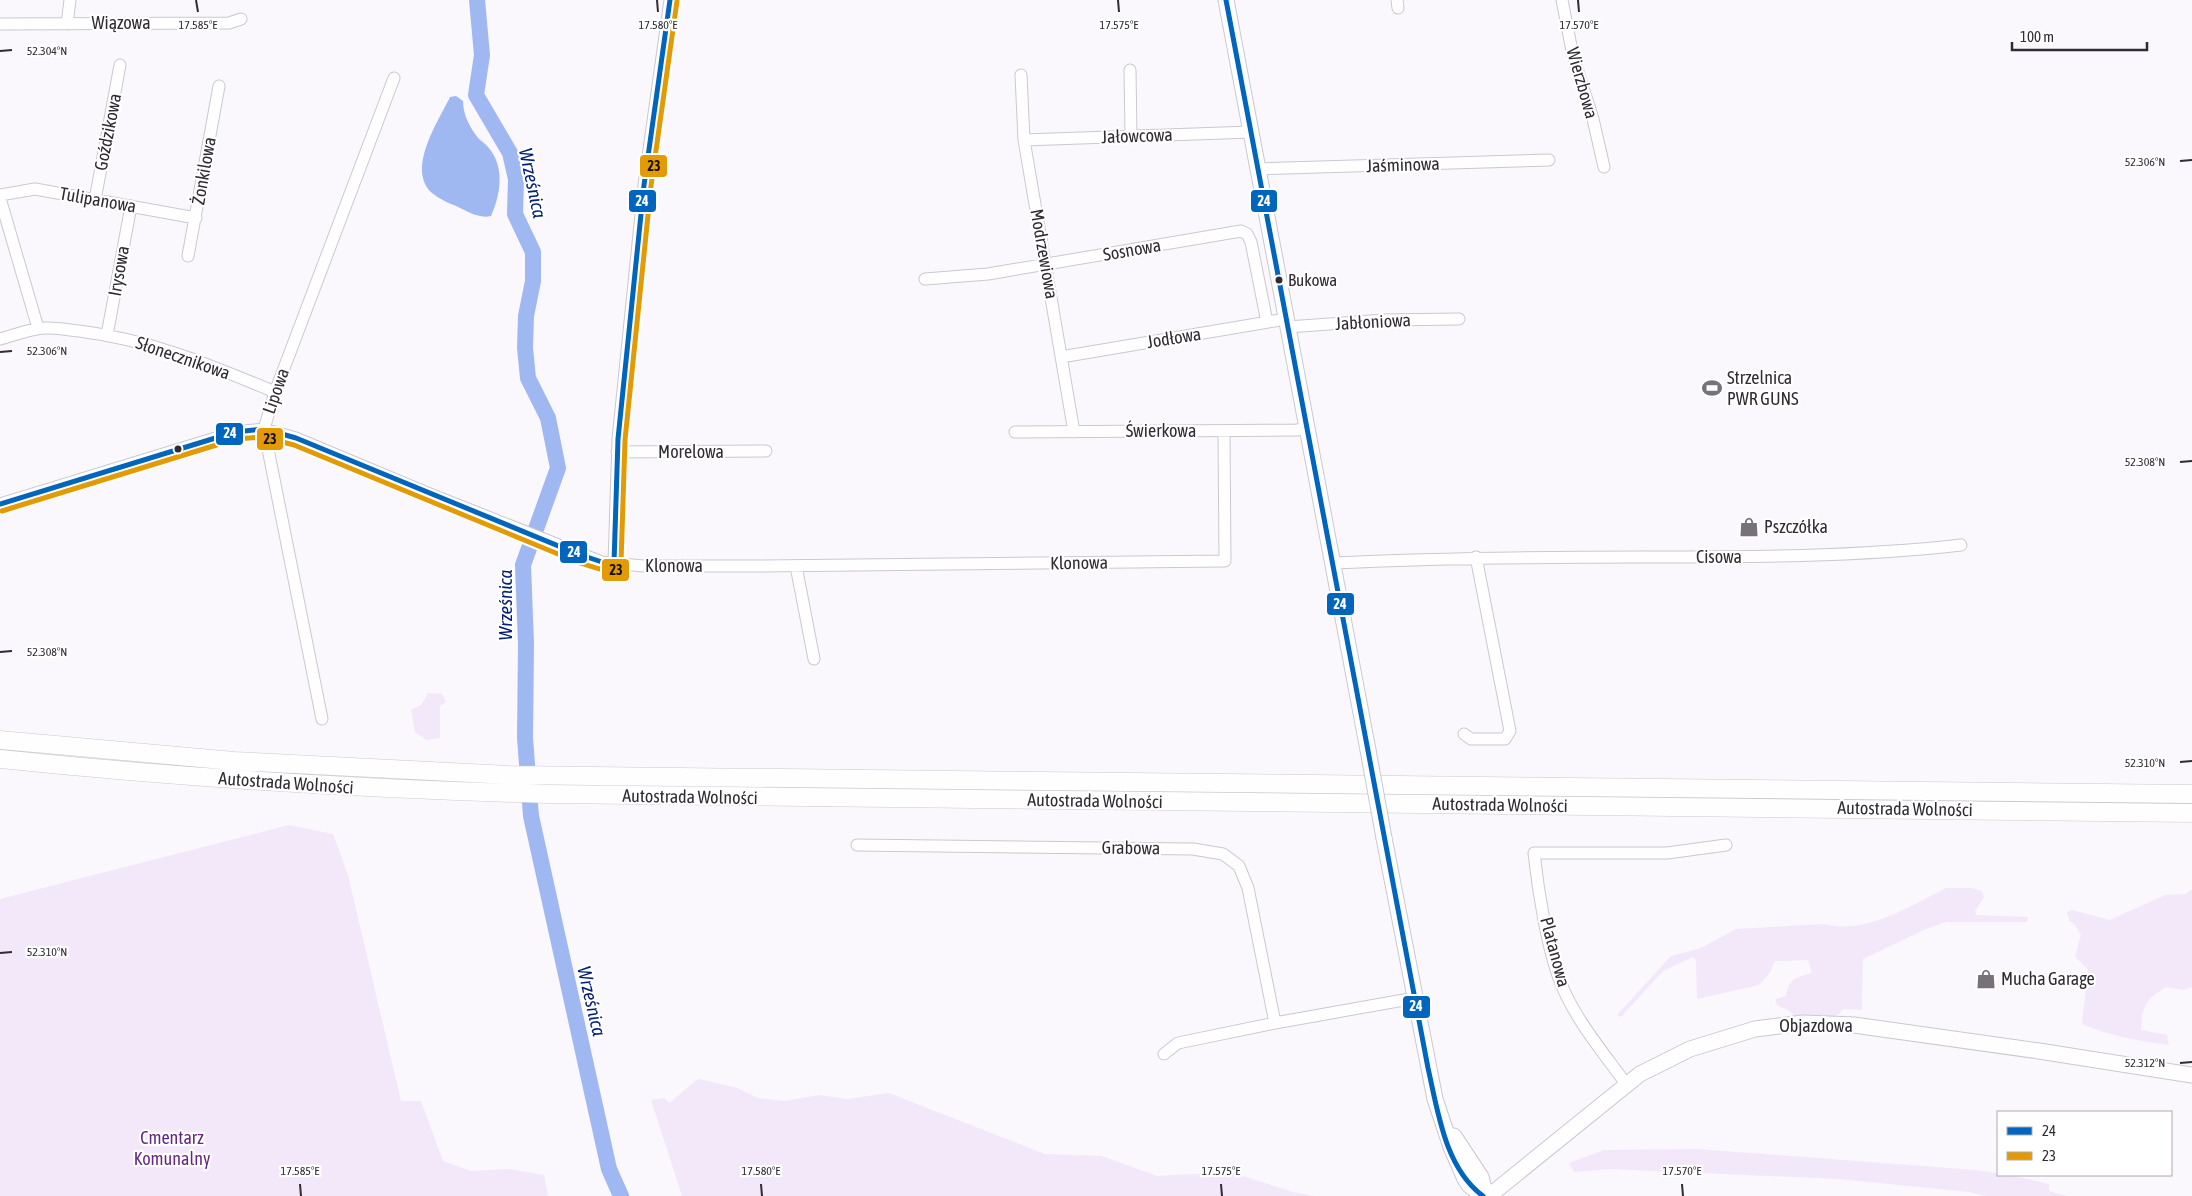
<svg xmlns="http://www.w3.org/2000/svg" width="2192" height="1196" font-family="'Asap Condensed',sans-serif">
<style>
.green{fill:#f2e8f9}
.water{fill:#a0b8f1}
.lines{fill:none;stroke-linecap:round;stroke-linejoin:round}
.river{stroke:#a0b8f1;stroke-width:16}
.minor-casing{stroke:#ccc8cf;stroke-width:13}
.major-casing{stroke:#ccc8cf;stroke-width:17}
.highway-casing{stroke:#ccc8cf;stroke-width:19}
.minor{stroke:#fefeff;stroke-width:11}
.major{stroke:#fefeff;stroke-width:15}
.highway{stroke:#fefeff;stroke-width:18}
.major-bridge-casing{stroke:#ccc8cf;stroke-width:17;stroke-linecap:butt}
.major-bridge{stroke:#fefeff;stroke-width:15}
.bus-1-casing{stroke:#fff;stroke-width:9}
.bus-2-casing{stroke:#fff;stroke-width:9}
.bus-1{stroke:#0065bd;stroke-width:5}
.bus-2{stroke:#e39a05;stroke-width:5}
.ticks{fill:none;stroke:#312b34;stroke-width:2}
.bus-dot{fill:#312b34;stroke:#fff;stroke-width:2}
.labels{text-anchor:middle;stroke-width:4.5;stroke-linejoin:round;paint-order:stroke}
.bus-label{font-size:17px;fill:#312b34;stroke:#fff;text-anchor:start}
.street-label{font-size:18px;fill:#312b34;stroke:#fff}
.poi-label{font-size:18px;fill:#312b34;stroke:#fff;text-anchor:start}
.park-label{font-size:18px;fill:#662683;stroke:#fff}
.water-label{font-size:19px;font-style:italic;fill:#062079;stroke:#fff}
.ticks-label{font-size:12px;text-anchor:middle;fill:#312b34;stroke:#fff;stroke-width:4.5;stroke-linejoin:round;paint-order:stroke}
.line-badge{stroke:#fff;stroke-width:2}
.badge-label{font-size:14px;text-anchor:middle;font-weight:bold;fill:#fff}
.pale-badge-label{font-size:14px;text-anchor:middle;font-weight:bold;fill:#111}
</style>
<rect width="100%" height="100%" fill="#faf7fd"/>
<path class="green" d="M428,693l14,1 4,8 -6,4v32l-13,2 -12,-8 -4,-22 10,-5z
M0,745l509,35v8l-124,-5 -385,-29z
M547,782l822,8 1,8 -823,-9z
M1383,791l809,9v7l-807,-9z
M289,825l44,9 15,41 53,226h20l22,60 28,10 38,-2 35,6 4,21h-548v-297z
M1946,888h26l10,3 2,6 -9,14 1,4 52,2 -1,5h-81l-20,7 -63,30 -1,51 -19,-1 -6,7h-43l-4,-5 -13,-6 -2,-6 11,-3c2,-17 11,-19 26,-23l-4,-13 -33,1 -6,13 -10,11 -62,14 -1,-39 -3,-3 -30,14 -42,46 -4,-2 54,-59 30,-8 35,-19 88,-5c42,11 86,-18 122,-36z
M2192,889v98l-8,3 -18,-3c-21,13 -24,19 -25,43l26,5 2,10c-30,-4 -59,-9 -87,-21l6,-55 -13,-12 6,-22 -6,-10 -6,-5 -2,-8 5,-2 38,10 55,-25 21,-1z
M700,1079l37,9 21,10 27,3 34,-6 28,4 42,-6 156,61 57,2 55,20 73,-4 63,20 21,4h-632l-31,-96 13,-2 6,5 25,-22z
M1697,1149l278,21 23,3v2h12l39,9v7l18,5h-81l-17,-4 -130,-13 -228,-10 -37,3 -5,-9 35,-13z"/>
<path class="water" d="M456,96l7,5c0,14 7,27 16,38 3,3 7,5 9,8 17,19 13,47 3,69 -12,3 -24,-5 -35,-10 -8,-3 -18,-8 -24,-13 -26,-24 6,-71 18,-96z"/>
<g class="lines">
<path class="river" d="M477,0l5,55 -6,40 34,58 6,26 -1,35 18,38v29l-7,35 -1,32 3,30 20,40 10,50 -35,97 3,79 -1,94 6,78 78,353 12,27"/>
<defs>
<path id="minor" d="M1397,0l1,8
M1562,0l11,56 20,63 11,48
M0,24l229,-1 12,-4
M67,24l3,-24
M1130,70l1,66
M1021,75l3,65 50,292
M1024,140l227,-8
M1257,169l292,-9
M0,195l35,-6 161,29
M0,198l38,130
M95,200l25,-135
M188,256l31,-170
M925,279l63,-5 253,-43 6,3 4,8 16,80
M1288,327l96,-7 75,-1
M107,335l24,-129
M0,339c12,-3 24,-8 37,-10 13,-3 28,1 42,2 72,9 129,33 196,61
M1061,357l225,-38
M1015,432l281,-2 11,-1
M617,452l149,-1
M0,504l235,-72 29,-3 32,9 129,54 177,70 41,4h114l468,-5 -1,-130
M614,563l4,-124 26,-254 26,-185
M1332,563c103,-5 207,-6 311,-6 106,0 212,0 318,-12
M796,566l18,93
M322,719l-58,-290 11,-37 119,-314
M1464,734l7,5h34l5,-8 -34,-174
M857,845l336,4 30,5 16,12 9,22 27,135 140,-25
M1164,1054l14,-11 97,-20
M1626,1084c-23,-32 -52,-66 -66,-103 -13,-34 -22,-91 -26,-128h133l59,-8"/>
<path id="major" d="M1226,0l142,750
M1384,838l51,261 16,48 14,32 4,6 14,11
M1454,1136l27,41 5,19
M1489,1196l151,-122 50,-25 65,-20 48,-6 51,2 185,26 153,24"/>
<path id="highway" d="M0,740l234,21 275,14 1683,19
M0,759c182,19 364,30 547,35l1645,19"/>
</defs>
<use href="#minor" class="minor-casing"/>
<use href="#major" class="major-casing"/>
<use href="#highway" class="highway-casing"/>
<use href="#minor" class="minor"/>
<use href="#major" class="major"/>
<use href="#highway" class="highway"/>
<defs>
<path id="major-bridge" d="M1368,750l16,88"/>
</defs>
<use href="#major-bridge" class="major-bridge-casing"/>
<use href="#major-bridge" class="major-bridge"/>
<defs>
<path id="bus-1" d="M1226,0l202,1068c10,44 17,100 55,128
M0,504l235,-72 29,-3 32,9 282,116 24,8 12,1 4,-124 26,-254 26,-185"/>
<path id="bus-2" d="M2,511l234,-72 27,-2 31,8 281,116c13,4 31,13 44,8l2,-6 4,-123 26,-254 26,-185"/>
</defs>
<use href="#bus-1" class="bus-1-casing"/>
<use href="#bus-2" class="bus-2-casing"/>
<use href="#bus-1" class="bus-1"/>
<use href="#bus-2" class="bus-2"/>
</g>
<path class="ticks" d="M196,0l2,12M657,0l1,12M1118,0l1,12M1578,0l1,12M0,51l12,-1M2180,161l12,-1M0,352l12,-1M2180,462l12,-1M0,652l12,-1M2180,762l12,-1M0,953l12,-1M2180,1063l12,-1M300,1184l1,12M761,1184l1,12M1221,1184l1,12M1682,1184l1,12"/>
<defs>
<symbol id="stadium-bare" viewBox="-9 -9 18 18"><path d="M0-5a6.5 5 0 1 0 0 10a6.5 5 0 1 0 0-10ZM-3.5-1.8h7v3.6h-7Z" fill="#77727a" stroke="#fff" stroke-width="2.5" paint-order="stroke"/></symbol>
<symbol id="shop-bare" viewBox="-9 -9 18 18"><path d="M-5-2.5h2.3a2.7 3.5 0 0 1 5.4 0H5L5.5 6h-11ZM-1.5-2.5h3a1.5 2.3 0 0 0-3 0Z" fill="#77727a" stroke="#fff" stroke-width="2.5" paint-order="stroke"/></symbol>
</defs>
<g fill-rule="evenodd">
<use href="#stadium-bare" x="1698" y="374" width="28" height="28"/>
<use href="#shop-bare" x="1735" y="513" width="28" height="28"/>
<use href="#shop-bare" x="1972" y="965" width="28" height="28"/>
</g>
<g class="bus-dot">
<circle cx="1279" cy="280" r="4.5"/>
<circle cx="178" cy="449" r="4.5"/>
</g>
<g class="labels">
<g class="bus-label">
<text x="1288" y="286">Bukowa</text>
</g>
<g class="street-label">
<text x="121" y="29">Wiązowa</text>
<text transform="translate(1582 83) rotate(74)" y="6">Wierzbowa</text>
<text transform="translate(108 132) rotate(-79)" y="6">Goździkowa</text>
<text transform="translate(1137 136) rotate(-2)" y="6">Jałowcowa</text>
<text transform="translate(1403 165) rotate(-2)" y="6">Jaśminowa</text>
<text transform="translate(204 171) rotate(-80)" y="6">Żonkilowa</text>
<text transform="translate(98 200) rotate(10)" y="6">Tulipanowa</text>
<text transform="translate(1132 250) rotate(-10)" y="6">Sosnowa</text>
<text transform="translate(1044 254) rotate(80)" y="6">Modrzewiowa</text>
<text transform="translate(119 271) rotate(-80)" y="6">Irysowa</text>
<text transform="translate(1373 322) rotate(-3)" y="6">Jabłoniowa</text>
<text transform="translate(1174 338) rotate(-9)" y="6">Jodłowa</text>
<text transform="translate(183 358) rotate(19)" y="6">Słonecznikowa</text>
<text transform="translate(276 391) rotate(-71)" y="6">Lipowa</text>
<text x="1161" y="437">Świerkowa</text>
<text x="691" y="458">Morelowa</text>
<text x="1719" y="563">Cisowa</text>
<text transform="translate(1079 563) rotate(-1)" y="6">Klonowa</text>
<text x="674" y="572">Klonowa</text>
<text transform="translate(286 783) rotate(4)" y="6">Autostrada Wolności</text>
<text transform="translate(690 797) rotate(1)" y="6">Autostrada Wolności</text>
<text transform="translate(1095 801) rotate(1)" y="6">Autostrada Wolności</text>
<text transform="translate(1500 805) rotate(1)" y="6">Autostrada Wolności</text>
<text transform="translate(1905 809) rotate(1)" y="6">Autostrada Wolności</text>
<text transform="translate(1131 848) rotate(1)" y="6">Grabowa</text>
<text transform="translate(1555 952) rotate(75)" y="6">Platanowa</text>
<text x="1816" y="1032">Objazdowa</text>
</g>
<g class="poi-label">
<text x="1727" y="384">Strzelnica<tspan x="1727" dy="21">PWR GUNS</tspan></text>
<text x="1764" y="533">Pszczółka</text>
<text x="2001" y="985">Mucha Garage</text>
</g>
<g class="park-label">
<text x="172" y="1144">Cmentarz<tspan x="172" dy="21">Komunalny</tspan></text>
</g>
<g class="water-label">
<text transform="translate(533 183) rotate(78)" y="7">Wrześnica</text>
<text transform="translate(505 605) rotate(-90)" y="7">Wrześnica</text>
<text transform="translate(592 1001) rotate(77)" y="7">Wrześnica</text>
</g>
</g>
<g class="ticks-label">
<text x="198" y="29">17.585°E</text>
<text x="658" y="29">17.580°E</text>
<text x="1119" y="29">17.575°E</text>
<text x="1579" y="29">17.570°E</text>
<text x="47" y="55">52.304°N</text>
<text x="2145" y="166">52.306°N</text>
<text x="47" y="355">52.306°N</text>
<text x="2145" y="466">52.308°N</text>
<text x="47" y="656">52.308°N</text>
<text x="2145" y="767">52.310°N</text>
<text x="47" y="956">52.310°N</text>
<text x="2145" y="1067">52.312°N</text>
<text x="300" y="1175">17.585°E</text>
<text x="761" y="1175">17.580°E</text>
<text x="1221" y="1175">17.575°E</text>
<text x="1682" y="1175">17.570°E</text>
</g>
<g class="line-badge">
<rect x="639" y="154" width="29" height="24" rx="5" fill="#e39a05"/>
<rect x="628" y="189" width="29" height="24" rx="5" fill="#0065bd"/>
<rect x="1250" y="189" width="28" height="24" rx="5" fill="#0065bd"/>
<rect x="215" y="422" width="29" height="24" rx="5" fill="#0065bd"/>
<rect x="256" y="427" width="28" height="24" rx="5" fill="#e39a05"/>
<rect x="559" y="540" width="29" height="24" rx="5" fill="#0065bd"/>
<rect x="601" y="558" width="29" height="24" rx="5" fill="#e39a05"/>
<rect x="1326" y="592" width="29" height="24" rx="5" fill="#0065bd"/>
<rect x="1402" y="995" width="29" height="24" rx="5" fill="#0065bd"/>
</g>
<g class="badge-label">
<text x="642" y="206">24</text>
<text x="1264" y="206">24</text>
<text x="230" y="438">24</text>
<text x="574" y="557">24</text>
<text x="1340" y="609">24</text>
<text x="1416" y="1011">24</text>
</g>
<g class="pale-badge-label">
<text x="654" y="171">23</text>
<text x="270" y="444">23</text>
<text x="616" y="575">23</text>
</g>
<rect x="1997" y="1111" width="175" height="65" fill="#ffffff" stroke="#adaaae"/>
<rect x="2007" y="1127" width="25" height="8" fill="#0065bd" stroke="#adaaae"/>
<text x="2042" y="1136" font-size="15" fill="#312b34">24</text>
<rect x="2007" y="1152" width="25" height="8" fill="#e39a05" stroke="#adaaae"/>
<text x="2042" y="1161" font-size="15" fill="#312b34">23</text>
<path d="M2012 42v8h135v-8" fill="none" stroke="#312b34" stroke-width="2.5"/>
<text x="2020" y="42" font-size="15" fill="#312b34" stroke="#ffffff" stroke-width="4" paint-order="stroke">100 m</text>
</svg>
